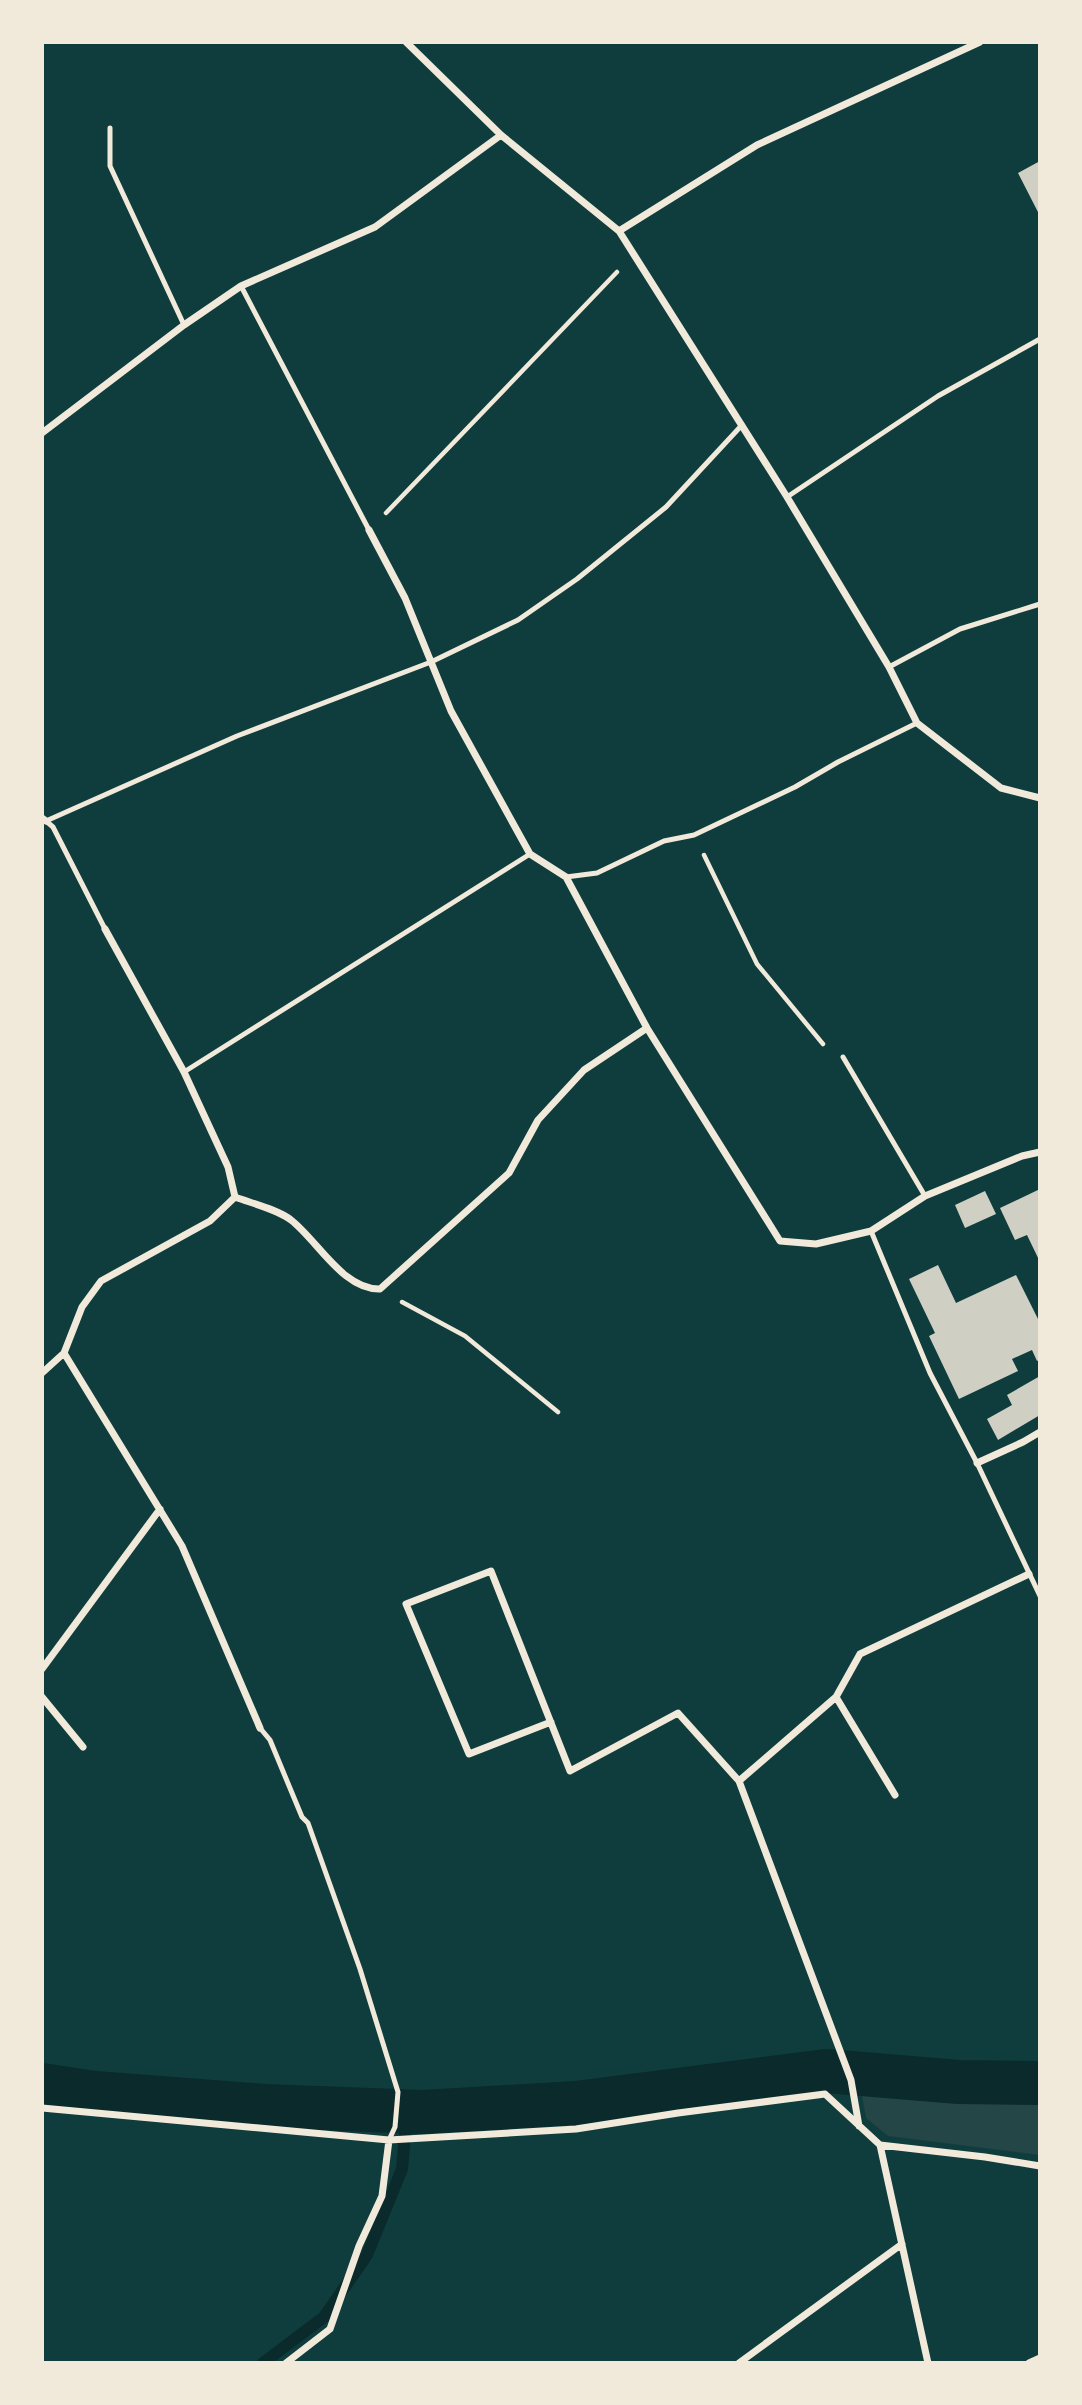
<svg xmlns="http://www.w3.org/2000/svg" width="1082" height="2405" font-family="'Roboto Condensed',sans-serif">
<style>
.green{fill:#244646}
.lines{fill:none;stroke-linecap:round;stroke-linejoin:round}
.stream{stroke:#0a2a2b;stroke-width:12}
.canal{stroke:#0a2a2b;stroke-width:44}
.building{fill:#cfcfc3}
.path{stroke:#f1e9da;stroke-width:4.5}
.service{stroke:#f1e9da;stroke-width:5}
.minor{stroke:#f1e9da;stroke-width:7}
</style>
<rect width="100%" height="100%" fill="#0f3d3e"/>
<path class="green" d="M860,2085l61,4 119,-1v67l-152,-19 -22,-18z"/>
<g class="lines">
<path class="stream" d="M263,2363l61,-46 43,-62 35,-86 5,-57"/>
<path class="canal" d="M42,2085l53,8 170,13 158,6 153,-9 250,-32 133,11 81,1"/>
</g>
<path class="building" d="M1040,161v55l-22,-43z
M1040,1189v73l-13,-27 -12,5 -15,-32z
M985,1191l11,23 -31,14 -10,-23z
M938,1265l18,38 60,-28 24,48v36l-3,2 -5,-11 -20,9 6,12 -59,28 -30,-63 6,-3 -26,-54z
M1040,1376v39l-42,25 -11,-21 25,-14 -5,-10z"/>
<g class="lines">
<path class="path" d="M386,513l231,-241
M704,855l53,109 66,80
M402,1302l63,34 93,76"/>
<path class="service" d="M110,128v38l74,159
M241,286l128,244
M787,497l151,-101 102,-57
M889,667l71,-38 80,-25
M566,877l31,-4 67,-32 30,-6 101,-48 43,-25 79,-39
M105,929l-52,-102 -7,-6 191,-85 194,-74 87,-42 59,-41 89,-72 76,-82
M843,1057l82,139
M184,1072l346,-218
M871,1231l59,142 47,90 63,133
M260,1728l10,12 32,77 6,6 52,146 38,123 -3,35 -6,13"/>
<path class="minor" d="M406,42l95,93 118,96 168,266 102,170 28,56 84,65 39,10
M619,231l138,-86 223,-103
M42,433l142,-108 57,-39 134,-59 126,-92
M369,530l36,68 46,113 79,143 36,23 81,151 133,213 36,3 55,-13 54,-35 97,-40 18,-4
M42,818l4,3
M235,1197c16,6 44,13 56,23 27,21 52,70 89,69l129,-116 29,-53 46,-50 63,-42
M64,1353l118,193 78,182
M42,1373l22,-20 18,-46 19,-26 109,-60 25,-24 -7,-30 -44,-95 -79,-143
M977,1463l46,-21 17,-10
M42,1669l118,-160
M42,1697l41,50
M836,1697l59,98
M551,1722l-82,32 -63,-150 85,-33 79,200 108,-58 61,68 112,299 8,46
M739,1781l97,-84 24,-43 169,-80
M42,2108l347,32 187,-11 102,-16 147,-19 55,51 105,12 55,9
M880,2145l48,218
M286,2363l44,-34 29,-83 23,-50 7,-56
M739,2363l163,-119
M1029,2363l11,-5"/>
</g>
<rect width="1082" height="2405" fill="none" stroke="#f1e9da" stroke-width="88"/>
</svg>
